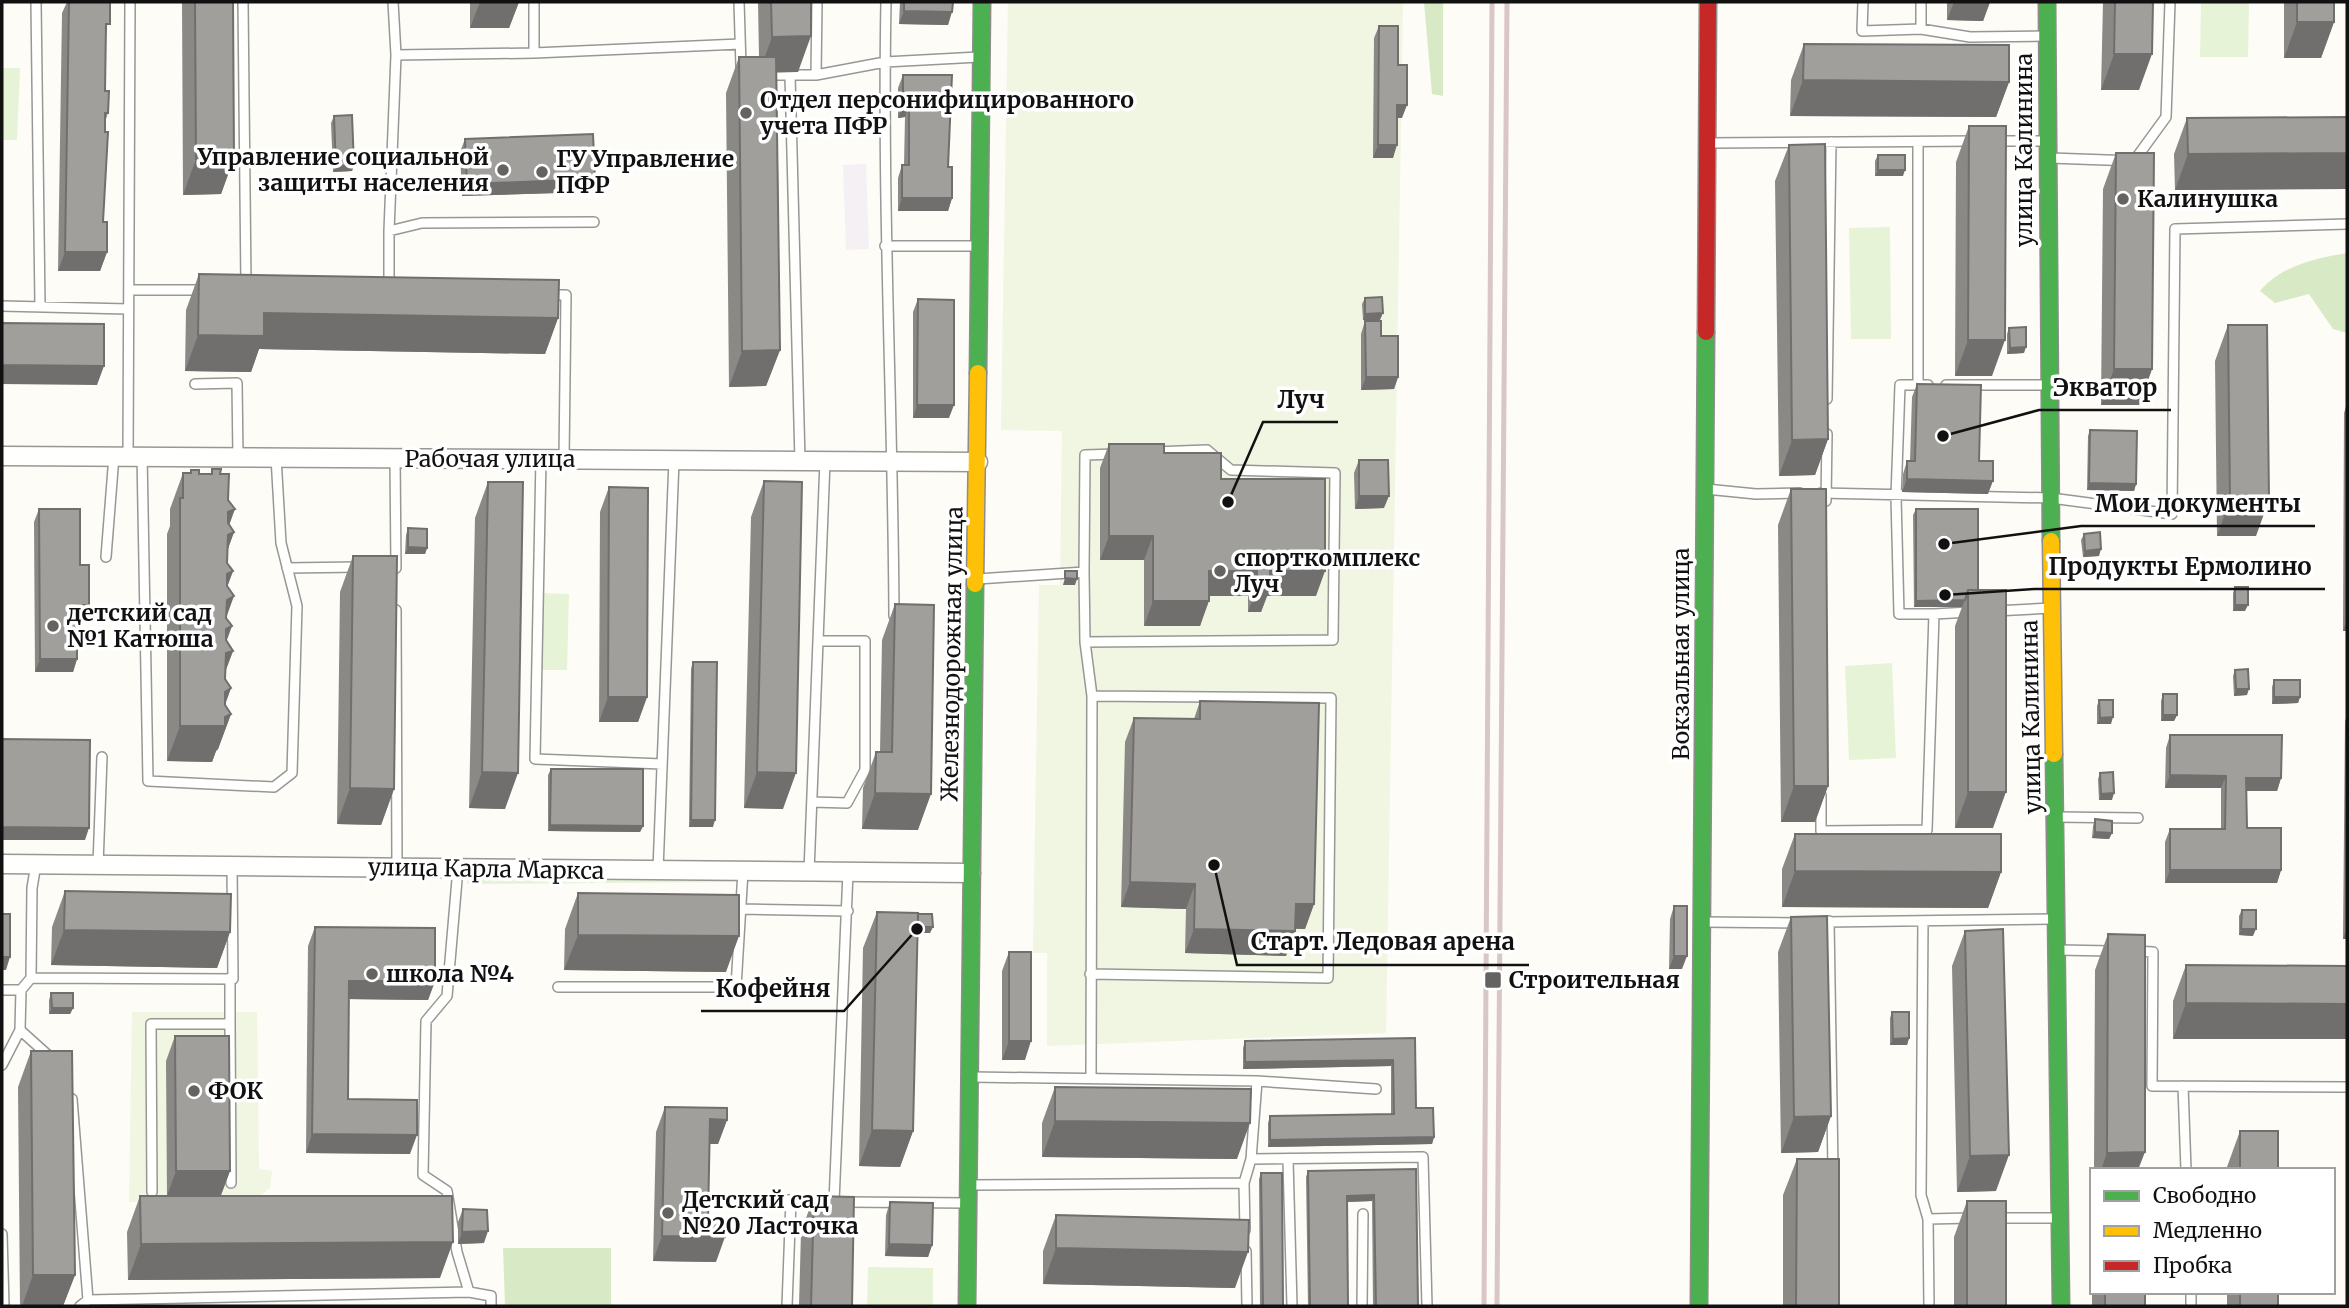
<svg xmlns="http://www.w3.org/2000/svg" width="2349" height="1308" font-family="Merriweather,serif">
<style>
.industrial{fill:#f5f0f3}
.green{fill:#e7f3d7}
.forest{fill:#d8eac5}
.pitch{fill:#f0f6e1}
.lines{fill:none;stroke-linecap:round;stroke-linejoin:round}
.lane-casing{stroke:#979795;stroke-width:12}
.street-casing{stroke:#979795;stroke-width:21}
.fast-casing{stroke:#8e8d8b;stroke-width:19}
.slow-casing{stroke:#8e8d8b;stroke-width:19}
.jam-casing{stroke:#8e8d8b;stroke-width:19}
.lane{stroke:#fffffe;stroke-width:9}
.street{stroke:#fffffe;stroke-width:18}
.fast{stroke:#4caf50;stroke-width:16}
.slow{stroke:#ffc107;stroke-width:16}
.jam{stroke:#c62828;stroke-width:16}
.rail{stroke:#d9c6c7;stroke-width:5}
.wall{fill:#8a8986}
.shaded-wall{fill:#716f6d}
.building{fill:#a19f9c;stroke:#716f6d;stroke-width:2}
.poi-dot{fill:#646362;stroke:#fff;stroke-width:2.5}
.labels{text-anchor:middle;stroke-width:7;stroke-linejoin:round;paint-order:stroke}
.poi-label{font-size:23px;font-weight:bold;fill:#111;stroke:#fff;text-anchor:start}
.street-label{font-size:23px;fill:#111;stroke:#fff}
.leader{fill:none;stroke:#111;stroke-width:2.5}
.callout-dot{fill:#111;stroke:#fff;stroke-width:2.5}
.callout-label{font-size:24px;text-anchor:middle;font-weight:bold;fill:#111;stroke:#fff;stroke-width:7;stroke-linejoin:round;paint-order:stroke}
</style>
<rect width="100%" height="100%" fill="#fdfcf7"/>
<path class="industrial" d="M866,164l3,85 -23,1 -3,-85z"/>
<path class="green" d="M2201,2h48l-1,55h-48z
M2,68h18l-3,72h-15z
M1890,227l1,112h-40l-2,-111z
M543,593l26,1 -2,76h-27z
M1892,663l4,95 -47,2 -4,-94z
M473,876l257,1 5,5 -268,2v-4z
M868,1267l65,1v38h-66z"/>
<path class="forest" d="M1424,2h19v94l-11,-2z
M2347,253v80l-14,-4 -24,-35 -34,9 -15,-12c21,-25 56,-33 87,-38z
M503,1248h108v58h-106z"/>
<path class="pitch" d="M1008,2h395l-17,1031 -339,13v-93h-14l6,-368h21l2,-154 -61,-1z
M132,1012h125l2,157 13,2 -2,17 -15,12 -126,2z"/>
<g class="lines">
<defs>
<path id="lane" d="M36,2l4,304
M243,2l3,283
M393,2l3,53 -7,176 33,-8 172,-1
M739,2l2,65
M886,2c-4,205 7,409 8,614
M1863,2l-1,29 59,-2 49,8 74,-1
M1921,29v-27
M534,53l206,-9
M396,55l138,-2v-51
M767,75h49l69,-13 94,-5
M790,75l10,386
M816,75l1,-73
M1995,141h49
M1708,143l266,-2
M2050,158l84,3 32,-44 4,-115
M389,231v57
M885,246h93
M129,290h75
M547,295h19l-2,164
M2,306l126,3
M195,384l42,-1 1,74
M1918,385v-243
M1946,385h101
M1827,399l4,-257
M142,455l6,326 126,6 18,-14 5,-167 -16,-63 -5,-86
M128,456l2,-454
M395,458l1,110
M541,459l-6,300 127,5
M1706,489l50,5 44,-1
M1821,493l230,5 121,16 3,-285 172,-5
M1826,501l1,-67
M106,557l8,-101
M287,568l72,-1
M1084,572l1,-117 31,-1
M978,579l106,-7 1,70 248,-2 2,-167 -104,-3 -24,-20 -53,2
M396,610l1,258
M1995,611l56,-3
M1934,614l36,-2
M1085,642l7,54
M1821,795v36l106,-1 7,-216h-35l-3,-117 4,-112h28
M812,802l35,1 18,-33v-129h-47
M2056,817l82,1
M98,865l4,-108
M458,868l-11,128 -21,25 -3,154 24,16 10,61 12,40
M658,870l16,-410
M809,872l16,-411
M742,909l106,2
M1829,921l4,247
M1923,921l-2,274 7,24 1,87
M1703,922l95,1
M1826,922l227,-3
M2058,950l53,1
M2135,951l18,1 -1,134 195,1
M1090,974l238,4 3,-280 -239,-2 -1,382
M31,978l202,1 -1,-113
M230,978v46
M558,987h178l7,-116
M2,990h19l10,-12 1,-90 4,-24
M21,990l-1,40 30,27
M2,1065l18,-35
M972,1077l285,4
M2183,1086l3,84
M1376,1089l-119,-8 -6,78 172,-2 4,149
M72,1099l16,201
M1288,1160l4,146
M970,1185l274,-2
M152,1192l-1,-168h79l1,159
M770,1200h21l-4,106
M791,1200l33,2
M834,1202l14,-330
M845,1202l122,1
M1996,1218h63
M1928,1219l44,-1
M1245,1230l-1,-47 7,-24
M2,1234l2,72
M1246,1251l1,55
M2191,1292v14
M80,1306l8,-6 381,-8 22,4v10
M1362,1306l1,-92"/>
<path id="street" d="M2,456l976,6
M2,864l969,9"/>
<path id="fast" d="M2047,2l4,539
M978,373l4,-371
M2054,754l7,552
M967,1306l8,-722
M1699,1306l7,-974"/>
<path id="slow" d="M2051,541l3,213
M975,584l3,-211"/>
<path id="jam" d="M1706,332l2,-330"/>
</defs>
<use href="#lane" class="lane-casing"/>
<use href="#street" class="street-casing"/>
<use href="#fast" class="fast-casing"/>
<use href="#slow" class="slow-casing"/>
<use href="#jam" class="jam-casing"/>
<use href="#lane" class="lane"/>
<use href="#street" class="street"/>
<use href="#fast" class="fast"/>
<use href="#slow" class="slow"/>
<use href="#jam" class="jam"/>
<path class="rail" d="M1484,1306l8,-1304
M1497,1306l10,-1304"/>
</g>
<path class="wall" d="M67,2h43l-4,32 -1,57 3,22 -3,9 -2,100 4,30 -7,19h-42l4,-258z
M182,2h51l1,156 -13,36 -38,1z
M470,2h49l-10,26h-39z
M758,2h53l-13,70h-21l3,278 -14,36 -37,1 -3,-294 13,-36h20z
M900,2h53l-5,23 -49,-1z
M1947,2h43l-7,19 -36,-1z
M2103,2h50l-14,88h-38z
M2284,2h50v20l-13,36h-37z
M1379,26l19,39 4,53h-5l-4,40h-20l1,-120z
M1804,44l205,38 -13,35 -206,-1 1,-36z
M903,75l45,92 4,31 -4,13h-50v-33l4,-13h2l1,-48 -7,1v-30z
M334,116l20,49 -2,6 -19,1 -2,-49z
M2347,117v72l-172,1 -1,-36 13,-36z
M1969,126l23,250h-37l1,-214z
M465,139l130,40 -5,13 -128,4 -2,-44z
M1789,145l39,294 -13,36 -36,1 -4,-295z
M2116,153l36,216 -13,36h-38l2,-216z
M1878,155l25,21h-28v-15z
M199,274l359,44 -13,36 -286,-5 -8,23 -66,-1 1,-61z
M1365,298l15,22h-17l-1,-16z
M918,299l31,119h-36v-106z
M1365,321l16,15 17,41 -4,12 -33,1v-56z
M2228,325l28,211h-39l-2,-175z
M2009,328l15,25 -17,1v-20z
M1917,384l62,77 9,33 -86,-2 1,-18 4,-13h3l2,-64z
M2347,403v228h-4l1,-218z
M2090,430l46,54 -2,7 -47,-1 1,-54z
M1109,444l55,9 57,26 95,117h-49l-6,16h-13v-16h-39l-9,30h-56v-66h-44v-92z
M1359,460l25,48 -29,1 -1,-36z
M212,469l8,5 8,26 1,25 5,7 -7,19v12l6,8 -6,16 -1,29 1,25 6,10 -8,20v8l6,9 -6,17 6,9 -13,35 -2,2 -4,11 -45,-1v-227l3,-8v-17l13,-36h7l1,-3 8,4h12z
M764,481l19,328 -39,-1 7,-291z
M488,482l17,327 -36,-1 6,-290z
M609,487l38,210 -9,25h-39l1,-210z
M1791,489l37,297 -13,36h-34l-3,-297z
M39,509l41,56 5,52 -8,1v41l-4,13h-38l-1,-150z
M1916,509l62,81 15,238h-38v-202l7,-19h-48l-1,-92z
M408,528l19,20 -2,6h-20l1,-19z
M2084,534l15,22 -16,1 -2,-17z
M353,556l41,233 -13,36 -44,-1 3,-232z
M2235,587l10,24h-12v-18z
M895,604l23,226 -56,-1 1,-41 13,-36h4l2,-112z
M693,662l20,165h-24l2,-158z
M2235,670l12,25 -13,1 -1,-20z
M2274,680l26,17 -2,6 -26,1v-17z
M2163,694l14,21 -3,6h-13v-20z
M2099,700l12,24h-14v-18z
M1200,701l114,203 -9,25h-10l-9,27 -101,-3 1,-44 -65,-2 4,-165 9,-24 60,1z
M2347,716v223h-4l2,-218z
M2170,735l111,43 -4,13h-31l1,37 34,42 -4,13h-112v-41l5,-13h51v-41h-56l1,-40z
M551,769l92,57 -3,6 -92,-1v-56z
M2100,773l12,27h-13l-1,-21z
M2095,819l17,14 -3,6 -17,-1 1,-12z
M1795,834l206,38 -13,36 -206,-1v-38z
M65,891l165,41 -13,36 -166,-3 1,-38z
M578,893l148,79 -162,-2 1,-41z
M1674,906l8,63h-13l1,-50z
M2242,910l11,26 -14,-1v-19z
M877,912l53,21h-13l-4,198 -13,36 -41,-1 4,-218z
M1791,917l40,199 -13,36 -37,1 -3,-201z
M315,927l120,54 -7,19 -79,-1 -1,100 62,55 -104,-1 2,-207z
M1965,931l31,260 -39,1 -5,-226z
M2108,934l30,236h-44l1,-200z
M1009,952l16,108h-23v-89z
M2186,965l161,1 -174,73v-38z
M51,993l22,15 -3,6h-21v-14z
M1892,1012l17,26 -2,7h-17v-27z
M175,1036l55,135 -9,24 -54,1 -1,-135z
M1415,1038l1,70 18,29 -2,7 -164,3v-24l2,-7 121,-2v-48l-148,3v-21l2,-7z
M31,1051l44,224 -12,31h-43l-2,-219z
M1055,1087l182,72 -195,-2v-34z
M665,1107l62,13 -9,24h-8l-2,74 8,44 -63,-1 3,-129z
M2240,1131l38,39h-51v-3z
M1797,1159l42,147h-56v-111z
M1416,1169l2,137h-45l-1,-105 -25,1 1,104h-40l-2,-129 2,-6z
M1261,1173l22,133h-23l-1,-127z
M140,1196l300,82 -312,2 -1,-48z
M814,1196l38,110h-53l2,-74z
M1967,1201l39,105h-52v-69z
M890,1202l42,43 -4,12 -43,-1 1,-41z
M463,1209l21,34 -26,1v-22z
M1056,1215l179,73 -192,-4v-33z
M2092,1292h53v14h-53z
M2227,1292h51v14h-51z"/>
<path class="shaded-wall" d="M480,2h39l-10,26h-39z
M1954,2h36l-7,19 -36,-1z
M904,11l48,1 -4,13 -49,-1z
M2297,22h37l-13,36h-37z
M811,36l-13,36 -39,1 13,-36z
M2114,54h38l-13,36h-38z
M1803,80l206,2 -13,35 -206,-1z
M903,105h6l-4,12 -7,1z
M1397,105h10l-5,13h-9z
M1378,145h19l-4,13h-20z
M2347,153v36l-172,1 13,-36z
M234,158l-13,36 -38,1 13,-36z
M354,165l-2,6 -19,1 3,-6z
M1878,170h27l-2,6h-28z
M595,179l-5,13 -128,4 5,-12z
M902,198h50l-4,13h-50z
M65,252h42l-7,19h-42z
M264,313l294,5 -13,36 -286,-5 -8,23 -66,-1 13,-36z
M1383,313l-3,7h-17l2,-6z
M1968,340h37l-13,36h-37z
M2026,347l-2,6 -17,1 3,-6z
M780,350l-14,36 -37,1 13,-36z
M2,365l102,1 -7,19 -95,-1z
M2114,369h38l-13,36h-38z
M1366,377h32l-4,12 -33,1z
M917,405h37l-5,13h-36z
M1828,439l-13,36 -36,1 13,-36z
M1907,479l86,2 -5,13 -86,-2z
M2089,483l47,1 -2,7 -47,-1z
M1359,496h30l-5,12 -29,1z
M2230,500h39l-13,36h-39z
M235,509l-13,36 6,-33z
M234,532l-13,36 7,-33z
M1109,536h44l-9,24h-44z
M408,547l19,1 -2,6h-20z
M2101,549l-2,7 -16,1 2,-6z
M233,571l-13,35 7,-32z
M1209,571h48l-9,25h-48z
M1270,571h55l-9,25h-49l-6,16h-13l9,-25z
M1065,578l12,1 -2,6h-12z
M234,596l-13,36 6,-32z
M1965,600l-3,7h-48l2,-6z
M1153,601h56l-9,25h-56z
M77,605h12l-4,12 -13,1z
M2235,605h13l-3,6h-12z
M2347,619v12h-4z
M232,626l-13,36 7,-33z
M233,651l-13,35 6,-33z
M40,659h37l-4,13h-38z
M231,688l-13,35 7,-6 6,-3 -13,35 -2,2 -4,11 -45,-1 13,-35z
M2236,689h13l-2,6 -13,1z
M608,697h39l-9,25h-39z
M2274,697h26l-2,6 -26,1z
M2163,715h14l-3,6h-13z
M2113,717l-2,7h-14l3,-6z
M482,772l36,1 -13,36 -36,-1z
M757,772l39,1 -13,36 -39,-1z
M2170,775l56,1 -5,12h-56z
M2246,778h35l-4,13h-35z
M1794,786h34l-13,36h-34z
M350,788l44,1 -13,36 -44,-1z
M1968,792h38l-13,36h-38z
M875,793l56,1 -13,36 -56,-1z
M2114,793l-2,7h-13l2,-6z
M691,820h24l-2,7h-24z
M550,825l93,1 -3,6 -92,-1z
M2,827l87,1 -4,12h-83z
M2095,832l17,1 -3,6 -17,-1z
M2170,870h111l-4,13h-112z
M1795,871l206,1 -13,36 -206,-1z
M1130,882l65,2 -9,25 -65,-2z
M1296,904h18l-9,25 -18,-1z
M912,927h21l-3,6h-20z
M2347,927v12h-4z
M1194,929l101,2 -9,25 -101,-3z
M2241,929h15l-3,7 -14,-1z
M64,930l166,2 -13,36 -166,-3z
M578,935l161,1 -13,36 -162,-2z
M1674,956h13l-5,13h-13z
M2,957h8l-4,13h-4z
M349,981h86l-7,19 -86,-1z
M2186,1003l161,1v35h-174z
M52,1008h21l-3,6h-21z
M1909,1038l-2,7h-17l3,-6z
M1009,1041h22l-6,19h-23z
M1393,1060l-2,6 -148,3 2,-7z
M1831,1116l-13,36 -37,1 13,-36z
M710,1119l17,1 -9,24h-17z
M1055,1121l195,2 -13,36 -195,-2z
M872,1130l41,1 -13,36 -41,-1z
M312,1134l105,1 -7,19 -104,-1z
M1434,1137l-2,7 -164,3 2,-7z
M2145,1152l-7,18h-37l6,-17z
M2009,1155l-13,36 -39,1 13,-36z
M176,1171h54l-9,24 -54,1z
M1374,1195l-2,6 -27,1 2,-6z
M488,1231l-4,12 -26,1 4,-12z
M662,1236l63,1 -9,25 -63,-1z
M453,1242l-13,36 -312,2 13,-36z
M889,1244l43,1 -4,12 -43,-1z
M1056,1248l192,4 -13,36 -192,-4z
M33,1275h42l-12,31h-41z"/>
<path class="building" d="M69,2h41v22h-4l-1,67h4l-1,22h-3v19h3l-5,90h4v30h-42z
M195,2h38l1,156 -38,1z
M771,2h40v34l-39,1z
M904,2h49l-1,10 -48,-1z
M2115,2h38l-1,52h-38z
M2297,2h37v20h-37z
M1379,26h19v39h9v40h-10v40h-19z
M1804,44l205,1v37l-206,-2z
M739,57h37l4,293 -38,1z
M903,75h49l-4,92h4v31h-50v-33h7v-60h-6z
M352,115l2,50 -18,1 -2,-50z
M2347,117v36l-159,1 -1,-36z
M1969,126h37l-1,214h-37z
M593,134l2,45 -128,5 -2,-45z
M1825,144l3,295 -36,1 -3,-295z
M2116,153h38l-2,216h-38z
M1878,155h27v15h-27z
M199,274l360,6 -1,38 -294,-5v23l-66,-1z
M1382,297l1,16 -18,1v-16z
M918,299l36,1v105h-37z
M1365,321h16v15h17v41h-32z
M2,323l102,1v42l-102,-1z
M2228,325h39l2,175h-39z
M2026,327v20l-16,1 -1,-20z
M1917,384l64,1 -2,76h14v20l-86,-2v-18h8z
M2090,430l47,1 -1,53 -47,-1z
M1109,444h55v9h57v26h104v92h-55v16h-13v-16h-48v30h-56v-65h-44z
M1359,460h29l1,36h-30z
M212,469h9l-1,5h9l-1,26 7,9 -7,3v11l6,9 -6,3 -1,28 6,8 -6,3v12l7,10 -7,4 -1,18 6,8 -6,3v11l7,11 -7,2 -1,26 6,9 -6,4v13l6,9 -6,3v9h-45v-228h3v-25h8v-3h8v4h13z
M764,481l38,1 -6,291 -39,-1z
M488,482h35l-5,291 -36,-1z
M609,487l39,1 -1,209h-39z
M1791,489h35l2,297h-34z
M39,509h41v56h9v40h-12v54h-37z
M1916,509h62v81h-10l-3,10 -49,1z
M408,528l19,1v19l-19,-1z
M2100,532l1,17 -16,2 -1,-17z
M353,556h44l-3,233 -44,-1z
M1065,571h12v8l-12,-1z
M2235,587h13v18h-13z
M1968,590h38v202h-38z
M895,604l39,1 -3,189 -56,-1 1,-41h16z
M693,662h24l-2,158h-24z
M2248,669l1,20h-13l-1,-19z
M2274,680h26v17h-26z
M2163,694h14v21h-14z
M2099,700h14v17l-13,1z
M1200,701l119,2 -5,201h-18l-1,27 -101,-2 1,-45 -65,-2 4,-164 66,1z
M2170,735h112l-1,43h-35l1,50h34v42h-111v-41h55l1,-53 -56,-1z
M2,739l88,1 -1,88 -87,-1z
M551,769h92v57l-93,-1z
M2113,772l1,21 -13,1 -1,-21z
M2095,819l17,2v12l-17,-1z
M1795,834h206v38l-206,-1z
M65,891l166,3 -1,38 -166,-2z
M578,893l161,2v41l-161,-1z
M1674,906h13v50h-13z
M2242,910h14v19h-15z
M877,912l41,1 -5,218 -41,-1z
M2,914h8v43h-8z
M918,914h14l1,13h-15z
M1827,916l4,200 -37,1 -3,-200z
M315,927l120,1v53h-86l-1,118 69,1v35l-105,-1z
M2003,929l6,226 -39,1 -5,-225z
M2108,934l37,1v217l-38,1z
M1009,952h22v89h-22z
M2186,965l161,1v38l-161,-1z
M51,993h22v15h-21z
M1892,1012h17v26l-16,1z
M175,1036h54l1,135h-54z
M1415,1038l1,70h17l1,29 -164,3v-24l124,-2 -1,-54 -148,2v-21z
M31,1051h41l3,224h-42z
M1055,1087l196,2 -1,34 -195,-2z
M665,1107l62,1v12l-17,-1 -2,99 17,1v18l-63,-1z
M2240,1131h38v39h-38z
M1797,1159h42v147h-43z
M1416,1169l2,137h-42l-2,-111 -27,1 1,110h-38l-2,-135z
M1261,1173h21l1,133h-20z
M140,1196h312l1,46 -312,2z
M814,1196l40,1 -2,109h-41z
M1967,1201h39v105h-39z
M890,1202l43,1 -1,42 -43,-1z
M463,1209l24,1 1,21 -26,1z
M1056,1215l193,5 -1,32 -192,-4z
M2105,1292h40v14h-40z
M2240,1292h38v14h-38z"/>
<g class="poi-dot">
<circle cx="746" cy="113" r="7"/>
<circle cx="503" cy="170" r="7"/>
<circle cx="542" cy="172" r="7"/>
<circle cx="2123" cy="199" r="7"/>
<circle cx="1220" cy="571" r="7"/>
<circle cx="53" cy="626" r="7"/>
<circle cx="372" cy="974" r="7"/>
<rect x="1484" y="971" width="18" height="18" rx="3.5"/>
<circle cx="194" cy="1091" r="7"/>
<circle cx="668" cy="1213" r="7"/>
</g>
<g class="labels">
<g class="poi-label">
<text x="760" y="108">Отдел персонифицированного<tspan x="760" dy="26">учета ПФР</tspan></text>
<text x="489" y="165" text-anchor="end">Управление социальной<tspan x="489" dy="26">защиты населения</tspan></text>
<text x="556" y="167">ГУ Управление<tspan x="556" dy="26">ПФР</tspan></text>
<text x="2137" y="207">Калинушка</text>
<text x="1234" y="566">спорткомплекс<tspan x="1234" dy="26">Луч</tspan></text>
<text x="67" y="621">детский сад<tspan x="67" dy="26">№1 Катюша</tspan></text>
<text x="386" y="982">школа №4</text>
<text x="1509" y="988">Строительная</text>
<text x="208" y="1099">ФОК</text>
<text x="682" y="1208">Детский сад<tspan x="682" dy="26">№20 Ласточка</tspan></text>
</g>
<g class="street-label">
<text transform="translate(2024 150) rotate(-90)" y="8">улица Калинина</text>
<text x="490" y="467">Рабочая улица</text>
<text transform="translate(952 654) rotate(-89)" y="8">Железнодорожная улица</text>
<text transform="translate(1681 654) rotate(-90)" y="8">Вокзальная улица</text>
<text transform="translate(2031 717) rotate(-91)" y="8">улица Калинина</text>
<text transform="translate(486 869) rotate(1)" y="8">улица Карла Маркса</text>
</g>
</g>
<path class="leader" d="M1943 436L2039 410H2171M1228 502L1263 422H1338M1944 544L2081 526H2315M1945 595L2034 589H2325M1214 865L1237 965H1529M917 929L844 1011H701"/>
<g class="callout-dot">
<circle cx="1943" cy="436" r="7"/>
<circle cx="1228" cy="502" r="7"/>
<circle cx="1944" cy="544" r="7"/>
<circle cx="1945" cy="595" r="7"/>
<circle cx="1214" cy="865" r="7"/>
<circle cx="917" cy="929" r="7"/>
</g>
<g class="callout-label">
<text x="2105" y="396">Экватор</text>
<text x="1301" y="408">Луч</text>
<text x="2198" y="512">Мои документы</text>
<text x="2180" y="575">Продукты Ермолино</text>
<text x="1383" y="950">Старт. Ледовая арена</text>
<text x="773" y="997">Кофейня</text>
</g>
<rect width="2349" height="1308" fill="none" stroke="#111111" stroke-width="7"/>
<rect x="2090" y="1168" width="245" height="126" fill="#ffffff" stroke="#a0a0a0" stroke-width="2"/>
<rect x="2104" y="1191" width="35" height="10" fill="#4caf50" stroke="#a0a0a0" stroke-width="2"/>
<text x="2153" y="1203" font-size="21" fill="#111111">Свободно</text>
<rect x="2104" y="1226" width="35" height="10" fill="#ffc107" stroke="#a0a0a0" stroke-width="2"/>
<text x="2153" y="1238" font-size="21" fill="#111111">Медленно</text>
<rect x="2104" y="1261" width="35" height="10" fill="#c62828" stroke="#a0a0a0" stroke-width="2"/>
<text x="2153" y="1273" font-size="21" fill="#111111">Пробка</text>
</svg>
